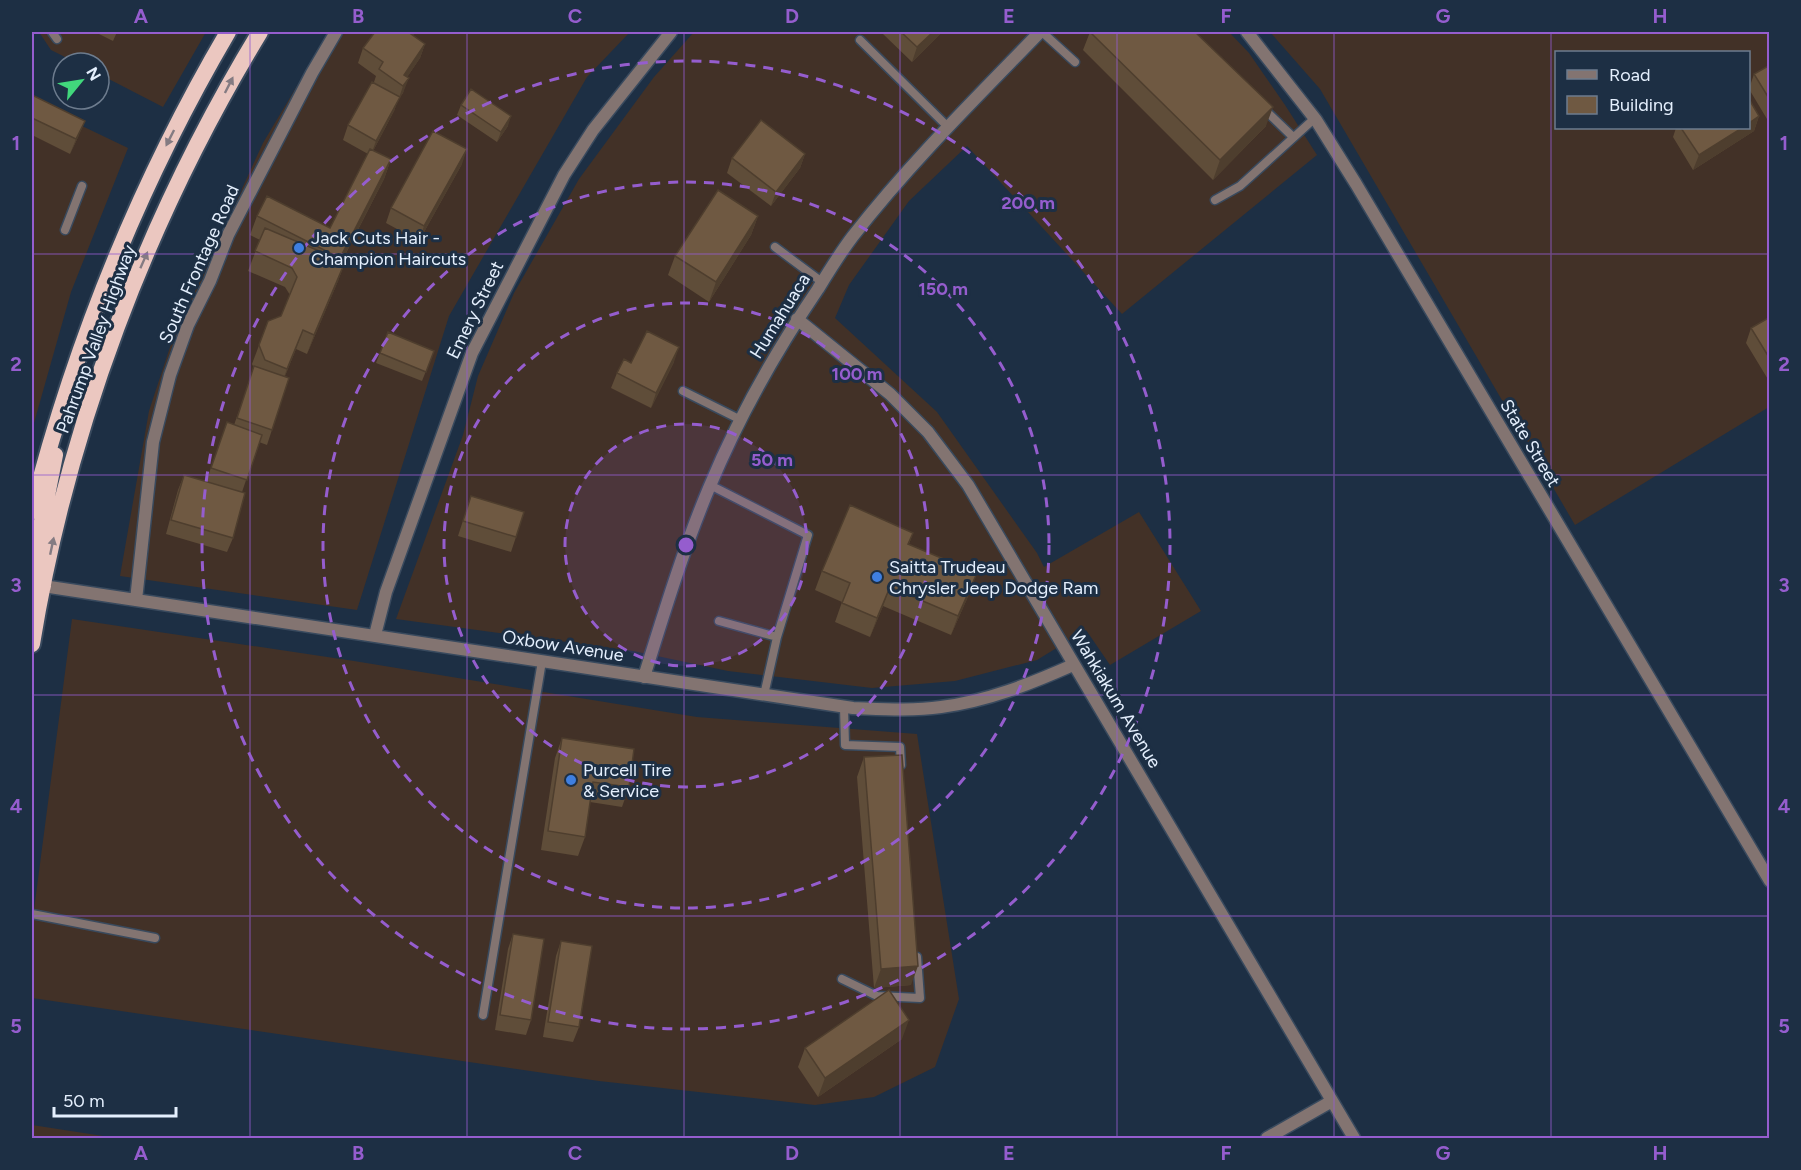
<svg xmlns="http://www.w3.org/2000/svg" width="1801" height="1170" font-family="Figtree,sans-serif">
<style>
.commercial{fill:#423127;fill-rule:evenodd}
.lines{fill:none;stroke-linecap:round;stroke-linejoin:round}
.service-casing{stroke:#394a5e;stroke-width:11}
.minor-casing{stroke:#394a5e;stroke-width:15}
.trunk-casing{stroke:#394a5e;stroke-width:20}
.service{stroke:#837471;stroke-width:8}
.minor{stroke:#837471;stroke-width:12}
.trunk{stroke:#ebc7c0;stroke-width:16}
.wall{fill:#5f4d39}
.shaded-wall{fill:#4e3e2e}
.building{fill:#6f5942;stroke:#4e3e2e;stroke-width:1.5}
.oneway{fill:#847b82}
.grid{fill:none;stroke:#955dce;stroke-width:1.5;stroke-opacity:0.55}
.ring{fill:none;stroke:#955dce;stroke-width:3;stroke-dasharray:10 8}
.shop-dot{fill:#3f7fe0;stroke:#1d2f44;stroke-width:2}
.labels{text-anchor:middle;stroke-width:6;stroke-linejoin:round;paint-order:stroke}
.poi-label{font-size:18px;fill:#e4effd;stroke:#1d2f44;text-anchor:start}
.street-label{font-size:18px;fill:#e4effd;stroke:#1d2f44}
.centre{fill:#955dce;stroke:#1d2f44;stroke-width:3}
.ring-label{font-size:18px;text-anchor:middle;font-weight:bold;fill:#955dce;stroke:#1d2f44;stroke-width:6;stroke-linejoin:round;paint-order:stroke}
.neatline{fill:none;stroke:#955dce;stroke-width:2}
.grid-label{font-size:20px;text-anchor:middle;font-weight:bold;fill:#955dce}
</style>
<rect width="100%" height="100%" fill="#1d2f44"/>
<path class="commercial" d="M39,32h167l-43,75 -64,-33v-11h-22l-26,-13z
M329,32h301l-43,45 -138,239 -92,294 -237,-34 29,-165 23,-70 91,-198z
M694,32h535l20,21 36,52 32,50 -195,159 -155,-168 -58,55 -60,84 -14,33 102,94 100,141 7,14 95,-55 62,99 -91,54 -24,-35 -49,30 -82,21 -83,7 -144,-17 -95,-20 -237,-32 67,-184 15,-59 36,-83 65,-114 75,-102z
M1270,32h499v375l-194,118 -255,-436zM1556,52h192v76h-192z
M32,102l96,46 -57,144 -39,138z
M72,619l282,42 343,56 220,17 42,265 -24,68 -61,30 -59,8 -216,-24 -567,-83v-73z
M32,1125l84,13h-84z"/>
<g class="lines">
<defs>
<path id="service" d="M52,32l5,7
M1042,32l33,30
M860,40l88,87
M1263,108l30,29
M1215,200l25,-14 75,-68
M65,230l17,-44
M775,247l47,35
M683,391l58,29
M710,485l98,50 -31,102 -13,58
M719,621l58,16
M844,707l1,38 55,2 1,18
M32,914l123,24
M842,979l35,17 43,2 -3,-41
M483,1015l59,-354"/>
<path id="minor" d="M1247,32l69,88 40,64 414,697
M797,319l93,75 38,38 40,53 386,653
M43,586l810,122c29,1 59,3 88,-1 47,-6 89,-23 132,-42
M136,600l17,-158 17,-67 18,-50 22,-44 18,-46 84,-162 24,-41
M375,635l11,-43 86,-239 92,-178 29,-45 78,-98
M644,677c20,-64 39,-127 65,-189 29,-70 67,-137 109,-199 11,-18 22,-36 35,-53 57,-73 123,-138 187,-204
M1267,1138l65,-37"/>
<path id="trunk" d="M32,511c43,-168 108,-329 196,-479
M43,586l-9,-10 -1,-9 22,-112
M32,644c35,-215 115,-426 228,-612"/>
</defs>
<use href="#service" class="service-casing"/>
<use href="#minor" class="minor-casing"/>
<use href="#trunk" class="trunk-casing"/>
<use href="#service" class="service"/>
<use href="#minor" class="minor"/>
<use href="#trunk" class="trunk"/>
</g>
<path class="wall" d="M95,32h22l-4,9z
M375,32h41l-3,3 12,9 -5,14 -13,19 -4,16 -5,7 -4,11 -21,40 18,8 -7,20 -42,82 3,1 -7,19 -31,73 -11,-5 -11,27 4,2 -22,67 -8,-3 -17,50 -9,46 -6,14 -61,-18 12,-44 6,-15 22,7 21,-60 7,3 20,-57 -2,-4 16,-43 13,-5 9,-21 -5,-8 -37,-16 12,-31 -10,-5 7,-19 73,12 38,-74 -25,-14 5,-15 26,-43 2,-6 -18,-13 5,-15z
M884,32h58l-30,30 -29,-28z
M1090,32l176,94 -53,54 -130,-130z
M1770,65v59l-21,-35 5,-15z
M32,95l47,40 -9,19 -38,-19z
M461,105l47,21 -11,16 -40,-27z
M1759,116l-5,15 -61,39 -20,-33 3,-9h73z
M805,154l-5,14 -29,38 -44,-33 5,-15z
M462,164l-43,77 -33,-18 5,-15z
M758,216l-7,19 -42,67 -41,-27 7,-19z
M1770,317v63l-1,1 -23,-38 5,-15z
M388,332l46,19 -12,30 -46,-18z
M674,362l-23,46 -40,-20 6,-15 14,-10z
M471,496l45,41 -5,15 -53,-16z
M913,533l-4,11 61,48 -19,43 -68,-29 -13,31 -35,-15 7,-20 -27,-12 7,-19z
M562,738l67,49 -7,20 -32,-5 -5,35 -7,19 -37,-6 14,-92z
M864,757l47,228 -37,3 -17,-211z
M513,934l18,86 -5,15 -31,-5 13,-81z
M561,941l18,86 -6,15 -30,-5 13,-81z
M902,1039l-84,58 -20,-30 7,-19z"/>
<path class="shaded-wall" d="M411,32h5l-11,14z
M933,32h9l-30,30 5,-15z
M425,44l-5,14 -18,27 2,-10z
M409,78l-6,15 -5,7 -4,11 -23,44 5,-14 23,-43 4,-12z
M1273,107l-7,19 -53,54 7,-20z
M511,116l-3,10 -11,16 4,-10z
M1759,116l-5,15 -61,39 6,-15 43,-27h7v-5z
M85,121l-6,14 -9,19 6,-15z
M467,149l-5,15 -43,77 5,-15z
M805,154l-5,14 -29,38 5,-14z
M391,159l-7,20 -51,99 7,-20z
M758,216l-7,19 -42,67 7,-20z
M345,262l-7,19 -31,73 7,-19z
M303,330l-7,19 -16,39 7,-19z
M679,347l-5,15 -23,46 5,-15z
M977,573l-7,19 -19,43 7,-19z
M890,587l-7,19 -13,31 7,-19z
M918,966l-7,19 -37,3 7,-19z
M909,1020l-7,19 -84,58 7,-19z"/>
<path class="building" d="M375,32h33l17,12 -21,31 5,3 -6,8 -24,-17 4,-7 -20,-14z
M901,32h32l-16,15z
M1090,32h105l78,75 -53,53z
M1770,65v35l-16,-26z
M372,82l28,15 -24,44 -28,-16z
M471,89l40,27 -10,16 -40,-27z
M32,95l53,26 -9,18 -44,-21z
M1749,99l10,17 -10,7z
M761,120l44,34 -29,38 -44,-34z
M1681,128h61l-43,27z
M433,131l34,18 -43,77 -33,-18z
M370,149l21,10 -51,99 -83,-42 10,-20 63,32z
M718,190l40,26 -42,66 -41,-26z
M265,228l80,34 -31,73 -11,-5 -16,39 -22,-9 -6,-15 9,-24 13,-5 16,-39 -5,-9 -37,-17z
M1770,317v42l-19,-31z
M647,331l32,16 -23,46 -39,-20 7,-14 7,4z
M388,332l46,19 -8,21 -46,-19z
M254,366l35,12 -17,52 -35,-12z
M227,422l35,13 -15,45 -36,-12z
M184,475l61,18 -12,45 -62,-18z
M471,496l53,16 -8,25 -53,-16z
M850,505l63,28 -5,11 69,29 -19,43 -68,-29 -13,31 -35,-15 8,-20 -28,-12z
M562,738l72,11 -5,38 -36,-5 -8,55 -37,-6z
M902,755l16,211 -37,3 -17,-212z
M513,934l31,5 -13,81 -31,-5z
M561,941l31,5 -13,81 -31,-5z
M889,990l20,30 -84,58 -20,-30z"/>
<defs><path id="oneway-solid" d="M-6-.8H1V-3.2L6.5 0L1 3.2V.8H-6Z" transform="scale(1.5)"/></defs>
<g class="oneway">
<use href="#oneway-solid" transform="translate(229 85) rotate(-63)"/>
<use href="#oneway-solid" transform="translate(170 138) rotate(117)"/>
<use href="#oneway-solid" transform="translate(144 260) rotate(-66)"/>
<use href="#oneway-solid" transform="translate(52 546) rotate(-78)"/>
</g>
<path class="grid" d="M250,32v1106M467,32v1106M684,32v1106M900,32v1106M1117,32v1106M1334,32v1106M1551,32v1106M32,254h1738M32,475h1738M32,695h1738M32,916h1738"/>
<circle cx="686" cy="545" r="121" fill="#955dce" fill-opacity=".12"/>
<g class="ring">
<circle cx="686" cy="545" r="121"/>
<circle cx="686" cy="545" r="242"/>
<circle cx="686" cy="545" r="363"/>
<circle cx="686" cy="545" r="484"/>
</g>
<g class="shop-dot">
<circle cx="299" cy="248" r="6"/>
<circle cx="877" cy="577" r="6"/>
<circle cx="571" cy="780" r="6"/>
</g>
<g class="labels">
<g class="poi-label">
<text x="311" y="244">Jack Cuts Hair -<tspan x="311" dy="21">Champion Haircuts</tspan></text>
<text x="889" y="573">Saitta Trudeau<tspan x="889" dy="21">Chrysler Jeep Dodge Ram</tspan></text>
<text x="583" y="776">Purcell Tire<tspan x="583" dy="21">&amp; Service</tspan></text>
</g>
<g class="street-label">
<text transform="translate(199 264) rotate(-66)" y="6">South Frontage Road</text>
<text transform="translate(475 310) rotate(-64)" y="6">Emery Street</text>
<text transform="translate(780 316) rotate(-58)" y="6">Humahuaca</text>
<text transform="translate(96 339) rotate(-70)" y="6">Pahrump Valley Highway</text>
<text transform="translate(1530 443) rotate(59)" y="6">State Street</text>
<text transform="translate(563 646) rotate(9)" y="6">Oxbow Avenue</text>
<text transform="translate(1116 699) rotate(59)" y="6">Wahkiakum Avenue</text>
</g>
</g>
<circle cx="686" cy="545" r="9" class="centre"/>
<g class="ring-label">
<text x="1028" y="209">200 m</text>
<text x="943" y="295">150 m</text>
<text x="857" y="380">100 m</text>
<text x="772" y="466">50 m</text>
</g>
<rect width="1801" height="1170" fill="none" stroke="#1d2f44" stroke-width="66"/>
<rect x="1555" y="51" width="195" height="78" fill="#1d2f44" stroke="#6d7c8e" stroke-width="1.5"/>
<rect x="1567" y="70" width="30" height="9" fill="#837471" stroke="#6d7c8e" stroke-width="1.5"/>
<text x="1609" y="81" font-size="18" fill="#e4effd">Road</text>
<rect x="1567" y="96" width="30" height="18" fill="#6f5942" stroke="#6d7c8e" stroke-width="1.5"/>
<text x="1609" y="111" font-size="18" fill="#e4effd">Building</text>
<g transform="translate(81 81) rotate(60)"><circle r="28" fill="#1d2f44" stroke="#6d7c8e" stroke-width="1.5"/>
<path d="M0-4.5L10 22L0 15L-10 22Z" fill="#41d77c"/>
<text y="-9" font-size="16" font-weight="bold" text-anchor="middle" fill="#e4effd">N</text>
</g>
<path d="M54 1107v9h122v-9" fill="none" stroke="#e4effd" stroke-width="3"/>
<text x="63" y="1107" font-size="18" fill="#e4effd" stroke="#1d2f44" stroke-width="4.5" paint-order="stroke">50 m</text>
<rect x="33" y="33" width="1735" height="1104" class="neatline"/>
<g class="grid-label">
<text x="141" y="23">A</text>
<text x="358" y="23">B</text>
<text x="575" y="23">C</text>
<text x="792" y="23">D</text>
<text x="1009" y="23">E</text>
<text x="1226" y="23">F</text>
<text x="1443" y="23">G</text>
<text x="1660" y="23">H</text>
<text x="16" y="150">1</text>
<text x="1784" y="150">1</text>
<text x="16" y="371">2</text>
<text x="1784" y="371">2</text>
<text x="16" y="592">3</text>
<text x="1784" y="592">3</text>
<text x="16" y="813">4</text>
<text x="1784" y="813">4</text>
<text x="16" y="1033">5</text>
<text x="1784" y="1033">5</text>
<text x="141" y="1160">A</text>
<text x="358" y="1160">B</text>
<text x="575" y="1160">C</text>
<text x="792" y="1160">D</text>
<text x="1009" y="1160">E</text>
<text x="1226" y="1160">F</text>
<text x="1443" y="1160">G</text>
<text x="1660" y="1160">H</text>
</g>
</svg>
